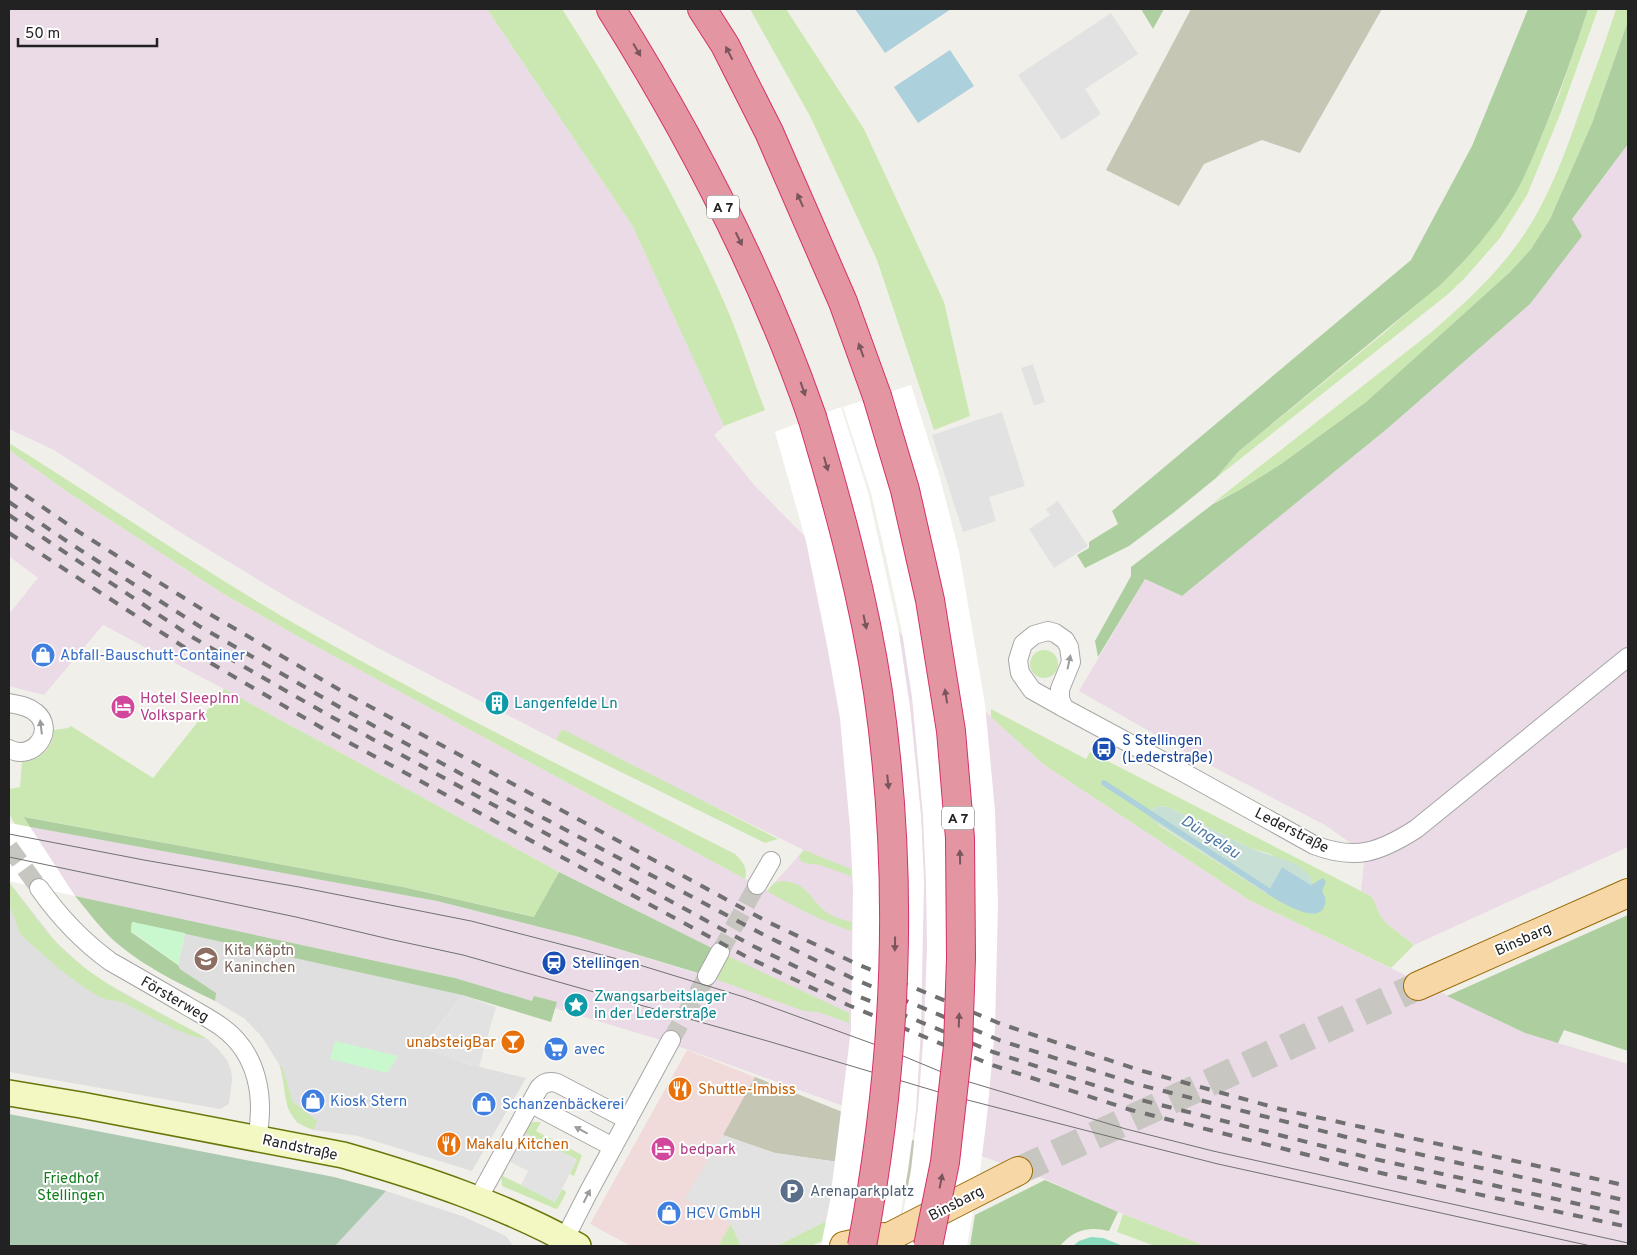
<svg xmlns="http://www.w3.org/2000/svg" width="1637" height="1255" font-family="Overpass,sans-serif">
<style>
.residential{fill:#e0dfdf}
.commercial{fill:#f1dbda}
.industrial{fill:#eadbe7}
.construction{fill:#c5c6b4}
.grass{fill:#cce8b2;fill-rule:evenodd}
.forest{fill:#adcfa0}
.wetland{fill:#c7dfd4}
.cemetery{fill:#abc9b0}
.park{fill:#c9f8ce}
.pitch{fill:#8bdcbe}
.parking{fill:#e2e2e2}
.water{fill:#acd0dc}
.pier{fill:#fff}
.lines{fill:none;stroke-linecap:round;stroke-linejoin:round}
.stream{stroke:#acd0dc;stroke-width:5.5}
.street-tunnel{stroke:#c8c6c1;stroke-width:18;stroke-dasharray:18 9;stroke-linecap:butt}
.primary-tunnel{stroke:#c8c6c1;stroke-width:28;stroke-dasharray:28 14;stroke-linecap:butt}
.street-casing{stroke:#a6a6a6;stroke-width:20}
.secondary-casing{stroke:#69770a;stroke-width:28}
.primary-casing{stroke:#986b07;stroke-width:30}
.highway-casing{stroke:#d43166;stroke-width:30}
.street{stroke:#fff;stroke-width:18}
.secondary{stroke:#f3f7c1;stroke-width:25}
.primary{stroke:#f8d7a7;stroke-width:28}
.highway{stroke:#e495a2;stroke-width:28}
.tram{stroke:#707070;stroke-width:1}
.rail{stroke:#707070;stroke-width:4;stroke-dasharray:10 10;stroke-linecap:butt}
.highway-bridge-casing{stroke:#d43166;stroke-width:30;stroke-linecap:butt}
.highway-bridge{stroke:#e495a2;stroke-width:28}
.oneway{fill:#79565c}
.oneway2{fill:#9c9c9c}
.labels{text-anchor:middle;stroke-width:4;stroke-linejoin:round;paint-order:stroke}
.shield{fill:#fff;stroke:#646464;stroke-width:1}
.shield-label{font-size:14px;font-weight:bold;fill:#222}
.shop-label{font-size:15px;fill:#366cbe;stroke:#fff;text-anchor:start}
.hotel-label{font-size:15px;fill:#b23c85;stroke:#fff;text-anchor:start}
.culture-label{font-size:15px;fill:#0d838f;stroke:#fff;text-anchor:start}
.transit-label{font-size:15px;fill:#164399;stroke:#fff;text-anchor:start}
.street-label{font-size:15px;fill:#222;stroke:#fff}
.education-label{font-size:15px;fill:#785e54;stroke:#fff;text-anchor:start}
.food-label{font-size:15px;fill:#c56008;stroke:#fff;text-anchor:start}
.park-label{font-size:15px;fill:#117e1c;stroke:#fff}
.service-label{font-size:15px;fill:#4e5e75;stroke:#fff;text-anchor:start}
.water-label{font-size:16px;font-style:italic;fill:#4e79a6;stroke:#fff}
</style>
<rect width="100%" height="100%" fill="#f1efe9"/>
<path class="residential" d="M9,882l47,60 32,29 20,13 98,54 12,11 9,11 4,10 1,9 -3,25 -9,5 -211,-37z
M185,933l277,62 -39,53 45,16 58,14 -54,93 -114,-35 -44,-6 -17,-7 -9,-15 -3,-22 -5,-20 -18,-29 -17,-18 -30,-18v-8l-35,-24 -2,-4z
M386,1191l76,25 44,20 7,10h-178z"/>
<path class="commercial" d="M687,1050l68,27 -32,58 52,18 -57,93h-87l-41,-22z"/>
<path class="industrial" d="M9,9h478l146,218 91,199 -10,9 41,51 153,155 135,123 206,136 276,133 103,31v182h-426l-2,-2 -82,-32 -73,-33 -381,-138 -209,-63 -380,-82 -45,-69 407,74 142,36 136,42 13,-23 -169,-84 -335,-183 -121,-64 -59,70 -35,-9v-72l29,-36 -29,-22v-106l60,43 153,100 86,49 459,249 37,-41 -189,-92 -53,-28 -6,10 -178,-92 -88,-49 -107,-65 -129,-84 -45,-21z
M1628,144v703l-214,98 -28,-22 -6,-8 -8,-18 -11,-6 4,-38 -40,-28 -129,-67 -117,-67 66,-112 37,17 206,-168 142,-124 42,-85z"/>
<path class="construction" d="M1191,9h191l-82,144 -38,-13 -58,24 -25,42 -73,-36z
M755,1077l222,89 -149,54 10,-58 -63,-9 -52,-18z"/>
<path class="grass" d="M487,9h75c63,99 123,201 169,309 12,30 22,62 34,92l-41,16 -91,-199z
M750,9h36l78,120 80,173 26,114 -36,14 -57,-170 -67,-144z
M1588,9h10l-37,103 -34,83 -27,43 -37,42 -16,15 -231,183 22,-26 146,-119 72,-63 21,-25 33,-43 12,-22 37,-85z
M1616,9h12v12l-36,102 -42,96 -19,30 -21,23 -144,130 -85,62 -40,25 -28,14 216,-169c33,-28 67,-59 92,-95 28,-40 45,-88 61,-134 12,-32 24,-64 34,-96z
M9,443c101,63 198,131 302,190 138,78 282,149 424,221 8,8 13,14 10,25l-437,-237 -86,-49 -153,-100 -60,-43z
M1030 664a14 14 0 1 1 28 0a14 14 0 1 1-28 0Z
M224,689l335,183 -24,45 -132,-30 -378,-70 5,10 -15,-3 -6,-10v-25l11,-2 2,-25c19,-2 31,-14 32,-32l14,-2 3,-2 82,52z
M991,709l95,50 4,-7 271,139 11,6 8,18 6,8 28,22 -23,23 -142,-68 -206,-136 -52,-47zM1159,806l9,1 82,41 20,6 42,25 -12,32 -33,-17 -107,-68 -11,-11 4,-6z
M562,729l216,110 -13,4 -209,-103z
M804,850l47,19v7l-31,-11 -16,-2 -4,-3 -1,-4z
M781,881c26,1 28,17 45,31 7,5 17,8 26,10l-1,9c-29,-10 -57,-24 -84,-40l7,-8z
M9,882c19,25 37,52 60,73 38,34 92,58 137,83 -14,3 -65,-27 -80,-34 -8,-4 -18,-3 -26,-7 -29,-16 -53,-39 -78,-61l-4,-6 -3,-12 -6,-12z
M728,956l121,57v10l-31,-11 -14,-1 -89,-32z
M280,1066h2l11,36 24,19 -3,9c-34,-10 -26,-35 -34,-64z
M533,1122h8l-5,9 46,24 -8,21 -4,-2 6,-15 -52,-25 -4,8 -2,-1 11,-17z
M507,1164h1l-5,12 52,26 7,-13 3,2 1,2 -8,15 -2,1 -54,-23 -1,-11z
M1123,1214l77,30 2,2h-47l-38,-14z
M828,1220l-1,19 -16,7h-35z
M731,1224l10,22h-23z"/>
<path class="forest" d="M1141,9h23l-11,20z
M1528,9h28l4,1 1,-1h27c-14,43 -29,86 -47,128 -9,22 -18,45 -31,65 -20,30 -44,59 -71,84l-201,166 -22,26 -43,35 -44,33 -44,22 -8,-13 12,-7v-6l29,-18 -6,-13 299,-251 61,-114z
M1628,21v123l-56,75 10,17 -52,68 -142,124 -206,168 -37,-17 -47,78 -3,-16 36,-65v-9l82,-63 28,-15 40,-25 85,-62 144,-130 21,-23 19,-30 42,-96z
M24,817l379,70 131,30 25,-45 153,76 -14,25 -119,-36 -142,-36 -407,-74z
M75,896l380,82 77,23 2,-5 23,6 -6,20 -89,-27 -330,-73 -1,10 47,33 2,4 36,24 -1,8c-37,-18 -75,-36 -105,-64 -13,-13 -23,-27 -35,-41z
M1628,915v136l-64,-21 -6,13 -33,-10 -78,-37z
M1045,1180l73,32 -9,19c-20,-5 -36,-1 -49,15h-90l5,-31z"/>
<path class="wetland" d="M1159,806l9,1c26,13 53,27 80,40 18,9 52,12 64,32l-1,6 -29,-18 -15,27 -118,-76v-3l4,-6z"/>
<path class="cemetery" d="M9,1114l325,63 52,14 -51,55h-326z"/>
<path class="park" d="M132,922l53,11 -7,32 -47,-34z
M335,1041l63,15 -11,17 -57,-14z"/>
<path class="pitch" d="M1091,1237l12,1 20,8h-50l6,-5z"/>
<path class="parking" d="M1111,13l27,41 -53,35 16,25 -39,26 -44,-65z
M1033,364l12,38 -11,4 -13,-38z
M1002,412l23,74 -36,11 7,24 -33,11 -31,-97z
M1058,501l30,45 -34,22 -25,-39 21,-14 -4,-6z
M462,995l34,12 -17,60 -56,-18z
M525,1133l52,27 -22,42 -34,-17 7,-14 -18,-9z
M723,1135l52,18 63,9 -10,58 -52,26h-35l-10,-22 -46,-25z"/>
<path class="water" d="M855,9h96l-66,44z
M950,50l24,36 -56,37 -24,-36z
M1282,867l29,18 12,-7 3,4 -4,9c3,5 5,10 2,16 -8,18 -44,-6 -57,-13z"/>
<path class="pier" d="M911,385l28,89 20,78 26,152 10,107 3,93 -3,124 -8,88 -8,63 -12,67h-70l14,-76 7,-63 6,-76 3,-84 -1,-65 -3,-66 -11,-119 -10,-65 -16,-75 -15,-64 -28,-86z
M841,407l27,85 31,141 11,74 11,108 3,67 -3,147 -5,82 -8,59 -13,76h-74l9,-45 21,-172 2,-140 -3,-61 -10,-110 -13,-73 -21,-104 -31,-109z
M9,823l21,4 45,69 -66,-15z"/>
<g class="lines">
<path class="stream" d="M1104,783l165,108 5,1"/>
<path class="street-tunnel" d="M9,847l30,41
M720,952l37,-67
M671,1040l36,-64"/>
<path class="primary-tunnel" d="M1018,1171l400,-185"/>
<defs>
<path id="street" d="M9,703c9,2 19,3 26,9 22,17 -1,50 -26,37
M1064,708l-4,-9v-10l11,-27 -2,-15 -4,-7 -10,-7 -7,-2 -14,4 -11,9 -5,16 2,13 12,17 32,18 117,63 133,74c42,16 66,7 102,-16l212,-172
M757,885l14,-24
M39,888c21,30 43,53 72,74 25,14 49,28 73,42 13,8 27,15 39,24 35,26 42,70 34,110
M707,976l13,-24
M530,1103l83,44
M478,1199l61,-111c5,-6 11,-7 18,-5l71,37
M561,1246l27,-53 83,-153"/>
<path id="secondary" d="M9,1093l72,12 262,50c81,23 161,50 235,91"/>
<path id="primary" d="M1418,986l210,-93
M844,1246l40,-9
M878,1246l15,-11 125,-64"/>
<path id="highway" d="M611,9c81,129 151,264 201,408
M702,9l23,36 44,87 74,170 34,94"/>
</defs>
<use href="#street" class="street-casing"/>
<use href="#secondary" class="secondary-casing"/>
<use href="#primary" class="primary-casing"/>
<use href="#highway" class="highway-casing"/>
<use href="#street" class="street"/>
<use href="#secondary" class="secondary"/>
<use href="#primary" class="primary"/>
<use href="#highway" class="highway"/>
<path class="tram" d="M9,834l135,26 155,27 172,34 162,42 111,34 135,49 77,32 170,51 87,22 415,92
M9,857l287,60 93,22 74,16 308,87 181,54 171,44 95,24 373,82"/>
<path class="rail" d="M9,484l70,48 129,81 137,80 425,230 87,41 144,60 138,46 141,39 348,77
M9,502l62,42 128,82 137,79 149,82 279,148 90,44 145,61 137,44 238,60 254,57
M9,515l183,122 138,79 423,230 100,48 140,58 140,46 237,60 258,57
M9,533l181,118 132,77 425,229 101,48 144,60 139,45 236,60 261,57"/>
<defs>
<path id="highway-bridge" d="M877,396l28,94 25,110 21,131 9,107 1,120 -3,88 -13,116 -17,84
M812,417c27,90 52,182 66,275 27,188 19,368 -16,554"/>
</defs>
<use href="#highway-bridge" class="highway-bridge-casing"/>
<use href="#highway-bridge" class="highway-bridge"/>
</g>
<defs><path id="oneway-solid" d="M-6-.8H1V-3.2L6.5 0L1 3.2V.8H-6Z" transform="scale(1.25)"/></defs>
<g class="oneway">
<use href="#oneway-solid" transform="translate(637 50) rotate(60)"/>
<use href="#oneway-solid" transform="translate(729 53) rotate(-117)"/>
<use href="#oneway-solid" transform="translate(800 200) rotate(-114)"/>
<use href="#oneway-solid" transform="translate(739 239) rotate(64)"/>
<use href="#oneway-solid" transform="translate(861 350) rotate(-110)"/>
<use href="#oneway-solid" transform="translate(803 389) rotate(71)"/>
<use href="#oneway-solid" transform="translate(826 464) rotate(74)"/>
<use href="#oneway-solid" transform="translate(865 622) rotate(78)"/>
<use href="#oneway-solid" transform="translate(946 696) rotate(-99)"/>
<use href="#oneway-solid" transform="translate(888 782) rotate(84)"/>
<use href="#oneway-solid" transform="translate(960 857) rotate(-91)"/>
<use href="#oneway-solid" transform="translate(895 944) rotate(91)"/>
<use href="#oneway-solid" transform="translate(959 1020) rotate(-88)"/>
<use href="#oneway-solid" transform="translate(941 1181) rotate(-79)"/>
</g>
<g class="oneway2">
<use href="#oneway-solid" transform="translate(1069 662) rotate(-78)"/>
<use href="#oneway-solid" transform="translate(41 727) rotate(-97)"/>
<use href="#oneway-solid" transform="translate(581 1130) rotate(-152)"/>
<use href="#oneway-solid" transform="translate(587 1196) rotate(-63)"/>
</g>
<defs>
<symbol id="shop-disc" viewBox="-11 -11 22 22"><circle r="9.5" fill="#3f7fe0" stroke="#fff"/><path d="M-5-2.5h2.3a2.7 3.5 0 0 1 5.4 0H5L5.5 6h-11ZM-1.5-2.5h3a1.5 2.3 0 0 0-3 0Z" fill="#fff"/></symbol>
<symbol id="building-disc" viewBox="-11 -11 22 22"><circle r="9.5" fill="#0f9aa8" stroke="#fff"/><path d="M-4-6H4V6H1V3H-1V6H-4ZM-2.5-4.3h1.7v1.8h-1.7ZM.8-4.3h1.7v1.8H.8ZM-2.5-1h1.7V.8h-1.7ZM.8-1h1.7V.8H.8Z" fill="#fff"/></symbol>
<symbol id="hotel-disc" viewBox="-11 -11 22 22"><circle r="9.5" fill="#d1479c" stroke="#fff"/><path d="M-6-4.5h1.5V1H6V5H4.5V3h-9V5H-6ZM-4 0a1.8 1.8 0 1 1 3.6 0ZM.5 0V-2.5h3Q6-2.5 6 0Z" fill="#fff"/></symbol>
<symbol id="bus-disc" viewBox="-11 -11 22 22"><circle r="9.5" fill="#1a4fb4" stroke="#fff"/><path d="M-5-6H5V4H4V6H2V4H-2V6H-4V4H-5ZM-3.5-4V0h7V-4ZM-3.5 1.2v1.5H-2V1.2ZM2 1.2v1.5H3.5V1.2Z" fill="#fff"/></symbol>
<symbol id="school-disc" viewBox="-11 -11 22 22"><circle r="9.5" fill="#8d6e63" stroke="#fff"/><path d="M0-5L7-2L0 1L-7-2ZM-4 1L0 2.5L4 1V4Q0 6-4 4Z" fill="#fff"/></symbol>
<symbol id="station-disc" viewBox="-11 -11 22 22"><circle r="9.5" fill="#1a4fb4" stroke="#fff"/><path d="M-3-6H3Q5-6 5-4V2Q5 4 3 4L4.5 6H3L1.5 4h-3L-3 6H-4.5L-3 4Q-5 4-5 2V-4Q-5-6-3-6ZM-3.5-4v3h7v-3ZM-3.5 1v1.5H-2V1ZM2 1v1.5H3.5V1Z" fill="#fff"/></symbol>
<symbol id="sight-disc" viewBox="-11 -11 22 22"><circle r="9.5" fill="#0f9aa8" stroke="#fff"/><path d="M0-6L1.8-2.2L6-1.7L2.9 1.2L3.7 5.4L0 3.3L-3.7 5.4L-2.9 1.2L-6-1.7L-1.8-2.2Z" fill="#fff"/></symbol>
<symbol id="bar-disc" viewBox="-11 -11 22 22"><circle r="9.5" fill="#e8710a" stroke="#fff"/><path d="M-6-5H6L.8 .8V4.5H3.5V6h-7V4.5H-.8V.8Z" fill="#fff"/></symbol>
<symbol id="supermarket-disc" viewBox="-11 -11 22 22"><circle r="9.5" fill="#3f7fe0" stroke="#fff"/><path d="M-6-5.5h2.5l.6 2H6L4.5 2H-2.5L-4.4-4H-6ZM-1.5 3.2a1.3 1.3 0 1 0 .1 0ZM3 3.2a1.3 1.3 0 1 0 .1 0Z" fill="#fff"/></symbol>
<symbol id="restaurant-disc" viewBox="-11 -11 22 22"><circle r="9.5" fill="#e8710a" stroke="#fff"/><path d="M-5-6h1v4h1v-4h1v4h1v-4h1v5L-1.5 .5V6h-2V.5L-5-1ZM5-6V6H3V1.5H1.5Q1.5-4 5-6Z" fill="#fff"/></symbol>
<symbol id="parking-disc" viewBox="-11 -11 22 22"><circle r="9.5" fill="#5c6f8a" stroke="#fff"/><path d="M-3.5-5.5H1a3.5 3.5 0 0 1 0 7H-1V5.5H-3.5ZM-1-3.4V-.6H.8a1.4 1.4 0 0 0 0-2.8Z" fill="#fff"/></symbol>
</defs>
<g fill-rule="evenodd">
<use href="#shop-disc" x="29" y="641" width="28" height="28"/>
<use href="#building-disc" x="483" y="689" width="28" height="28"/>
<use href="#hotel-disc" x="109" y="693" width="28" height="28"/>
<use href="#bus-disc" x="1090" y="735" width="28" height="28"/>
<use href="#school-disc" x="192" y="945" width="28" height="28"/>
<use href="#station-disc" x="540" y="949" width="28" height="28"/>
<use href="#sight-disc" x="562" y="991" width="28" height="28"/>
<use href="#bar-disc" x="499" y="1028" width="28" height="28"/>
<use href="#supermarket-disc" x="542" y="1035" width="28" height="28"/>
<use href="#restaurant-disc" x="666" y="1075" width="28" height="28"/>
<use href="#shop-disc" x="299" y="1087" width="28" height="28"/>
<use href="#shop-disc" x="470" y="1090" width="28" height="28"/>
<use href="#restaurant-disc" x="435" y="1130" width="28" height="28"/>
<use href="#hotel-disc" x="649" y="1135" width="28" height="28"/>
<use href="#parking-disc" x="778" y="1177" width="28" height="28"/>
<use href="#shop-disc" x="655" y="1199" width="28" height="28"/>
</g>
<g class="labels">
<g class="shield">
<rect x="707" y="195.5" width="32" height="23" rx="4"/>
<rect x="942" y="806.5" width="32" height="23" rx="4"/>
</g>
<g class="shield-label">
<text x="723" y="212">A 7</text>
<text x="958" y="823">A 7</text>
</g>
<g class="shop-label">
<text x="60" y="660">Abfall-Bauschutt-Container</text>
<text x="574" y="1054">avec</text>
<text x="330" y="1106">Kiosk Stern</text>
<text x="502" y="1109">Schanzenbäckerei</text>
<text x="686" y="1218">HCV GmbH</text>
</g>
<g class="hotel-label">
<text x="140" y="703">Hotel SleepInn<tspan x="140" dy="17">Volkspark</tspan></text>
<text x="680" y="1154">bedpark</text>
</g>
<g class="culture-label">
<text x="514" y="708">Langenfelde Ln</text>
<text x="594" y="1001">Zwangsarbeitslager<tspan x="594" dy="17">in der Lederstraße</tspan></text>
</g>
<g class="transit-label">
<text x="1122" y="745">S Stellingen<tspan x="1122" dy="17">(Lederstraße)</tspan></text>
<text x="572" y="968">Stellingen</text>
</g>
<g class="street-label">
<text transform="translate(1292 830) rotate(27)" y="5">Lederstraße</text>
<text transform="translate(1523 939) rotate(-24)" y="5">Binsbarg</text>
<text transform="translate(175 999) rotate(30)" y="5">Försterweg</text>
<text transform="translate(300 1147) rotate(12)" y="5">Randstraße</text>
<text transform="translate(956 1203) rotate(-27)" y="5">Binsbarg</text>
</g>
<g class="education-label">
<text x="224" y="955">Kita Käptn<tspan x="224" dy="17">Kaninchen</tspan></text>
</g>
<g class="food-label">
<text x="496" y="1047" text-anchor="end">unabsteigBar</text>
<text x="698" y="1094">Shuttle-Imbiss</text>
<text x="466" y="1149">Makalu Kitchen</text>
</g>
<g class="park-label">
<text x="71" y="1183">Friedhof<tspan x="71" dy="17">Stellingen</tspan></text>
</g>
<g class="service-label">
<text x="810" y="1196">Arenaparkplatz</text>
</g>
<g class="water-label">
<text transform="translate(1211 836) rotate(33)" y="6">Düngelau</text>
</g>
</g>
<rect width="1637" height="1255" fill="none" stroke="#222222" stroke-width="20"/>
<path d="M18 38v8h139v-8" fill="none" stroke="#222222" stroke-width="2.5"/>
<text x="25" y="38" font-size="15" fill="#222222" stroke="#ffffff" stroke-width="4" paint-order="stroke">50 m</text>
</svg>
